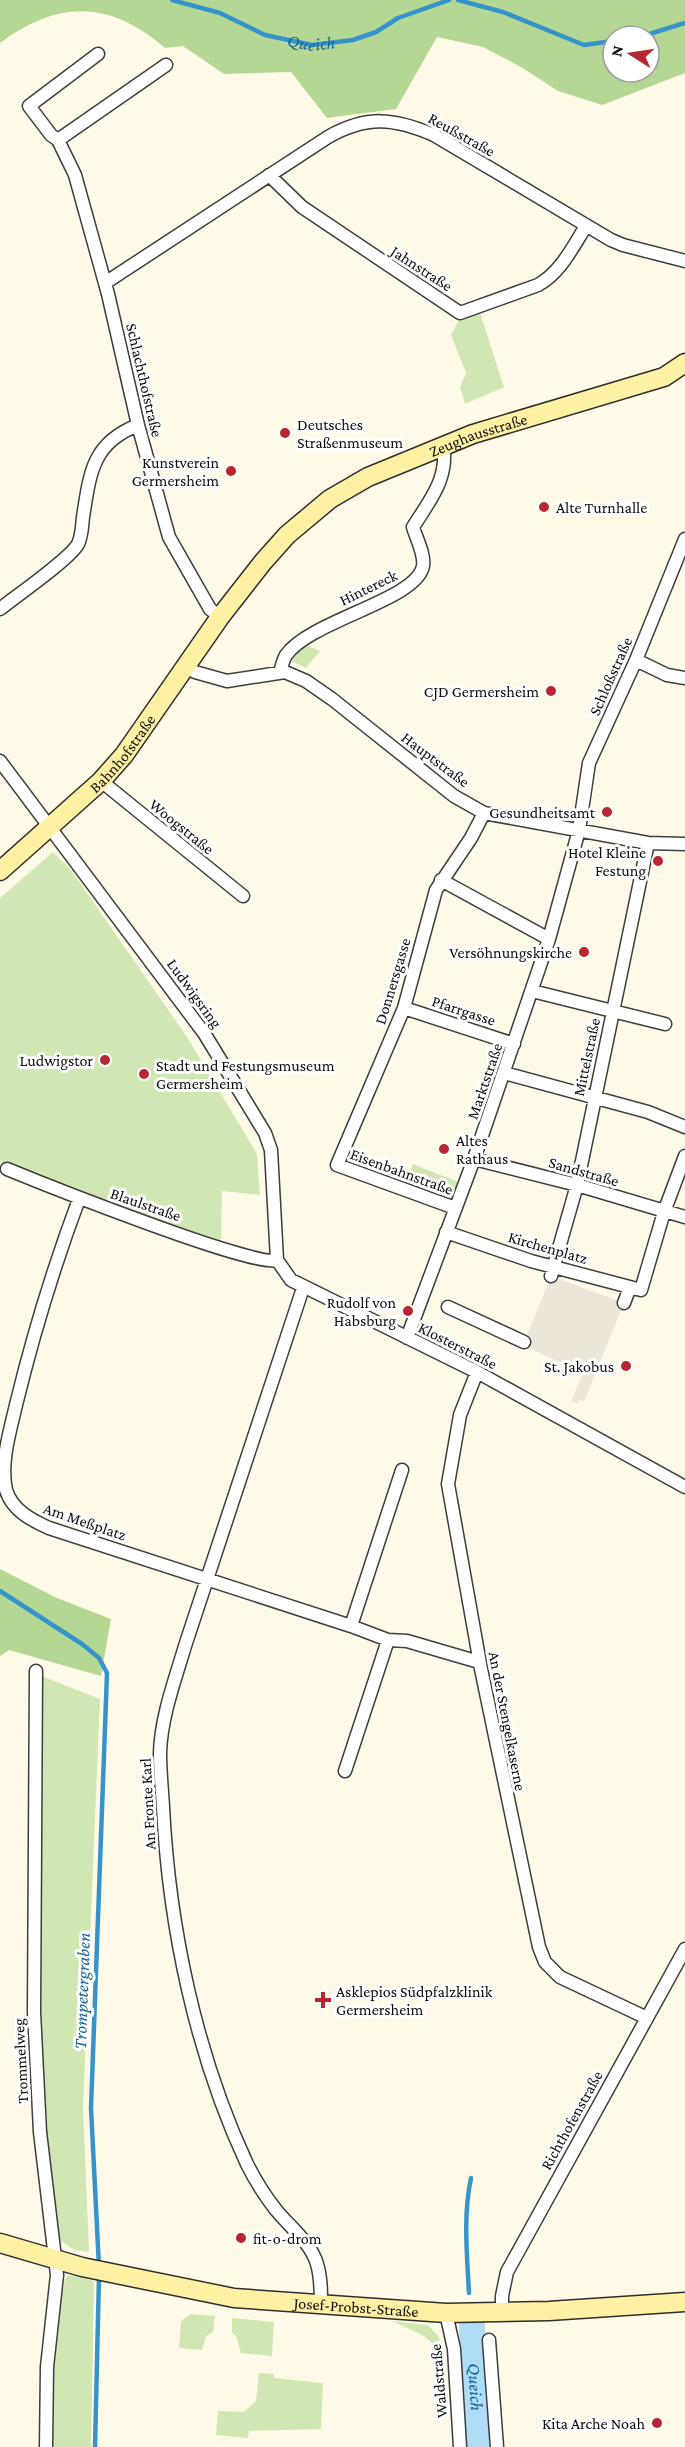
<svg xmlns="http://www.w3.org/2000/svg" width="685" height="2447" font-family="'Crimson Pro',serif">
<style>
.green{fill:#d0e7b4}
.forest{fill:#b4d893;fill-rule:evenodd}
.plaza{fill:#ede7d9}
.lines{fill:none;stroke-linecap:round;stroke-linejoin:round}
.stream{stroke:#3794ca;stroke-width:4.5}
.river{stroke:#aeddf5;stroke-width:26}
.street-casing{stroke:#3e3e3e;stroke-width:15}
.secondary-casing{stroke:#2d2d2d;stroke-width:21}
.street{stroke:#fff;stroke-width:12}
.secondary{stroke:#fef1a4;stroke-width:18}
.poi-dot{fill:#b72631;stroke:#fff;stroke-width:2}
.labels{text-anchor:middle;stroke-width:6;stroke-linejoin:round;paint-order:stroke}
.street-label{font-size:16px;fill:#0b0b0b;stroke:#fff}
.poi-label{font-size:16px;fill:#0b0b0b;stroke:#fff;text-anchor:end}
.water-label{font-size:18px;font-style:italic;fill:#176499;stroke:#fff}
</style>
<rect width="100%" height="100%" fill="#fffae8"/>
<path class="green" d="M480,313l24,74 -39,17 -5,-17 6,-14 -15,-38 8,-15z
M304,644l16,7 -14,17 -17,-8z
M53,852l18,18 116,167 70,117 3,41 -38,-4 -1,49 -108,-34 -113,-44v-264z
M413,1164l45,18 -8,21 -44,-17z
M39,1675l61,24 -17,408 6,145 -15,-2 -16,-11 -14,-128 -6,-84z
M68,2275l26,6 -3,166h-42v-80l16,-88z
M191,2314l24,2 -2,16 -7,4 -4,14 -23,-2 2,-27z
M232,2318l42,4 -2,34 -31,-3 -5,-17 -4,-3z
M392,2321l36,4 11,12 3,15 -18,-16z
M259,2373l15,1v4l49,5 -2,46 -72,2 -1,7 -32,-3 2,-24 26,1 12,-11z"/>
<path class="forest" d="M0,0h685v73l-83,32 -44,-14 -37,-24 -38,-20 -46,-10 -41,72 -69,9 -36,-46 -67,2 -41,-28 -18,2c-56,-48 -107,-48 -165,-5zM613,36h36v36h-36z
M0,1569l57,29 54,21 -10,57 -92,-26 -9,6z"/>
<path class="plaza" d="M551,1276l73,27 -40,99 -4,-3 -2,5 -7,-3 12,-27 -60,-29z"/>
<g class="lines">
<g class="stream">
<path id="s1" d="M172,0l48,13 45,22 47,10 41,-5 23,-8 22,-14 51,-18"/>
<path d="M458,0l45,12 81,33 29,-4"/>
<path d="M643,36l42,-13"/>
<path d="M0,1591l82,53 17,14 8,15 -16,435 8,159"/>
<path d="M469,2293c-2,-39 -6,-77 2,-115"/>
<path d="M95,2447l4,-171"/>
</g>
<path class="river" id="s2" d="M472,2327l7,120"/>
<defs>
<path id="street" d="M98,54l-69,52 22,29 7,5 17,35 33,119 30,131 31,112 41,72 10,8
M58,140l108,-75
M269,175l33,32 158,106 78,-28c23,-13 34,-37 48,-59
M105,283l223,-146c39,-22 66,-19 106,-2l177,105 12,5 62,16
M0,609c16,-13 70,-50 78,-65 4,-8 4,-18 5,-27 7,-44 9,-74 55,-92
M636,660l31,15 18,3
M187,667l8,5 32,9 58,-9 21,9 26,18 122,97 30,17 164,30 37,1
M280,672c2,-6 3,-12 6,-17 25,-35 131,-55 137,-89 2,-12 -7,-28 -10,-39 17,-27 36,-49 30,-82
M0,761l204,272 61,100 6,17 6,110 14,20 186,92 208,115
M101,781l142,115
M441,880l108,59
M532,991l133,33
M404,1008l110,36
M504,1073l144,39 37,15
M474,1159l103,26 108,32
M7,1169c34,14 250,100 270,91
M79,1199c-25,67 -46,136 -63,206 -6,26 -16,58 -10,85 6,20 25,30 43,38l302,98 37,14 19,1 72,21
M455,1208l-118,-43 67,-157 32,-118 35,-52 13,-25
M446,1232l85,29 110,29 23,-78 21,-56
M551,1276l26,-91 71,-342
M303,1288l-118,358c-10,34 -24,71 -25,107 0,18 2,36 3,54 6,120 33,248 84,357 8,16 18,32 29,46 14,17 35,33 41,54 4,13 4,27 4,41
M624,1303l6,-16
M448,1307l76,35
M407,1338l67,-179 75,-220 30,-109 10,-67 47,-103 49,-121
M477,1372l-17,43 -12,69 33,185 58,278 6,15 15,15 87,41
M351,1626l51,-156
M36,1671l-2,341 6,120 17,143 -10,92 -1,80
M345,1771l43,-131
M446,2313l8,36 6,98
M502,2313v-17l5,-24 178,-323
M489,2340l8,107"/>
<g id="secondary">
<path id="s3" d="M0,871l101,-90 23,-26 96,-138 43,-55 24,-27 43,-36 38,-22 105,-43 191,-57 21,-14"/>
<path id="s4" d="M0,2243l82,24 152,31 212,15 103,-2 136,-9"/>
</g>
</defs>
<use href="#street" class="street-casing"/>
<use href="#secondary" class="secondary-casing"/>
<use href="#street" class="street"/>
<use href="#secondary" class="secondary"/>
</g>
<g class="poi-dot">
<circle cx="285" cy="433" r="6"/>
<circle cx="231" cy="471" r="6"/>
<circle cx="544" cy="507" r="6"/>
<circle cx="551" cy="691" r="6"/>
<circle cx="607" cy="812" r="6"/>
<circle cx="658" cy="861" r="6"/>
<circle cx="584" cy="952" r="6"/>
<circle cx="105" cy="1060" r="6"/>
<circle cx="144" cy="1074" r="6"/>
<circle cx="444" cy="1149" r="6"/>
<circle cx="408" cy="1311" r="6"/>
<circle cx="626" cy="1366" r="6"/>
<path d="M320 1991h6v6h6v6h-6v6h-6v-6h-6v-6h6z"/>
<circle cx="241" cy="2238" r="6"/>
<circle cx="657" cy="2423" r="6"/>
</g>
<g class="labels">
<g class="street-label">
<text transform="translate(462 134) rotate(29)" y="6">Reußstraße</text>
<text transform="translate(422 268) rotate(33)" y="6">Jahnstraße</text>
<text transform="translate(145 380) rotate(77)" y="6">Schlachthofstraße</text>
<text dy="6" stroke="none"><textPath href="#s3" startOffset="662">Zeughausstraße</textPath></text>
<text transform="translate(368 587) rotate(-26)" y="6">Hintereck</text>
<text transform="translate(610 676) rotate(-66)" y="6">Schloßstraße</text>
<text dy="6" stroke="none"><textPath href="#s3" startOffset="170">Bahnhofstraße</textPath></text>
<text transform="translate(436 759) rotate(37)" y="6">Hauptstraße</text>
<text transform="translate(182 826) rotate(39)" y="6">Woogstraße</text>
<text transform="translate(392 981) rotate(-73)" y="6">Donnersgasse</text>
<text transform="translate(195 993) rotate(54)" y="6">Ludwigsring</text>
<text transform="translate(464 1010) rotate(18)" y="6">Pfarrgasse</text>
<text transform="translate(586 1057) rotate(-78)" y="6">Mittelstraße</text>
<text transform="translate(484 1081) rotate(-71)" y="6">Marktstraße</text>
<text transform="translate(402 1171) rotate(20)" y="6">Eisenbahnstraße</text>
<text transform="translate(584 1171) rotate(16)" y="6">Sandstraße</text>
<text transform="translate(146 1204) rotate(19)" y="6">Blaulstraße</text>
<text transform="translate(548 1247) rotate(16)" y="6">Kirchenplatz</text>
<text transform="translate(458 1345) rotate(27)" y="6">Klosterstraße</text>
<text transform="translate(85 1521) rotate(19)" y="6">Am Meßplatz</text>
<text transform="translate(508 1721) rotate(79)" y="6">An der Stengelkaserne</text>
<text transform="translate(147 1804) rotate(-93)" y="6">An Fronte Karl</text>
<text transform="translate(20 2061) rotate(-93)" y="6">Trommelweg</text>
<text transform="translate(571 2120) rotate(-61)" y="6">Richthofenstraße</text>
<text dy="6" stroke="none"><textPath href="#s4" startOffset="363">Josef-Probst-Straße</textPath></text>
<text transform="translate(438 2381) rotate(-95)" y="6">Waldstraße</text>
</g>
<g class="poi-label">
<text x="297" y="430" text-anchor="start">Deutsches<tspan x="297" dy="18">Straßenmuseum</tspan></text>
<text x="219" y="468">Kunstverein<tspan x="219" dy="18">Germersheim</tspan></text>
<text x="556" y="513" text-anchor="start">Alte Turnhalle</text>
<text x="539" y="697">CJD Germersheim</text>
<text x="595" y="818">Gesundheitsamt</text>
<text x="646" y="858">Hotel Kleine<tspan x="646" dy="18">Festung</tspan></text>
<text x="572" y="958">Versöhnungskirche</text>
<text x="93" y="1066">Ludwigstor</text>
<text x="156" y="1071" text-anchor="start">Stadt und Festungsmuseum<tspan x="156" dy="18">Germersheim</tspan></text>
<text x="456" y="1146" text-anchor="start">Altes<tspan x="456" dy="18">Rathaus</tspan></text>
<text x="396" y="1308">Rudolf von<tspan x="396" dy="18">Habsburg</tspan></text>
<text x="614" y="1372">St. Jakobus</text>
<text x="336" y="1997" text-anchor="start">Asklepios Südpfalzklinik<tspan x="336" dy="18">Germersheim</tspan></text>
<text x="253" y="2244" text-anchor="start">fit-o-drom</text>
<text x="645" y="2429">Kita Arche Noah</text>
</g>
<g class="water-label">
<text dy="6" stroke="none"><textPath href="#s1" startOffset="147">Queich</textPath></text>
<text transform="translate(82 1991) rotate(-88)" y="6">Trompetergraben</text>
<text dy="6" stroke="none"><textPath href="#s2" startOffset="60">Queich</textPath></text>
</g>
</g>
<g transform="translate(631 54) rotate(282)"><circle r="28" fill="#ffffff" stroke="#9d9d9d" stroke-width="1.5"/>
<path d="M0-4.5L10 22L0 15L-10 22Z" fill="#b72631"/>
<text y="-9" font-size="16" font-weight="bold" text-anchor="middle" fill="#0b0b0b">N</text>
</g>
</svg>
